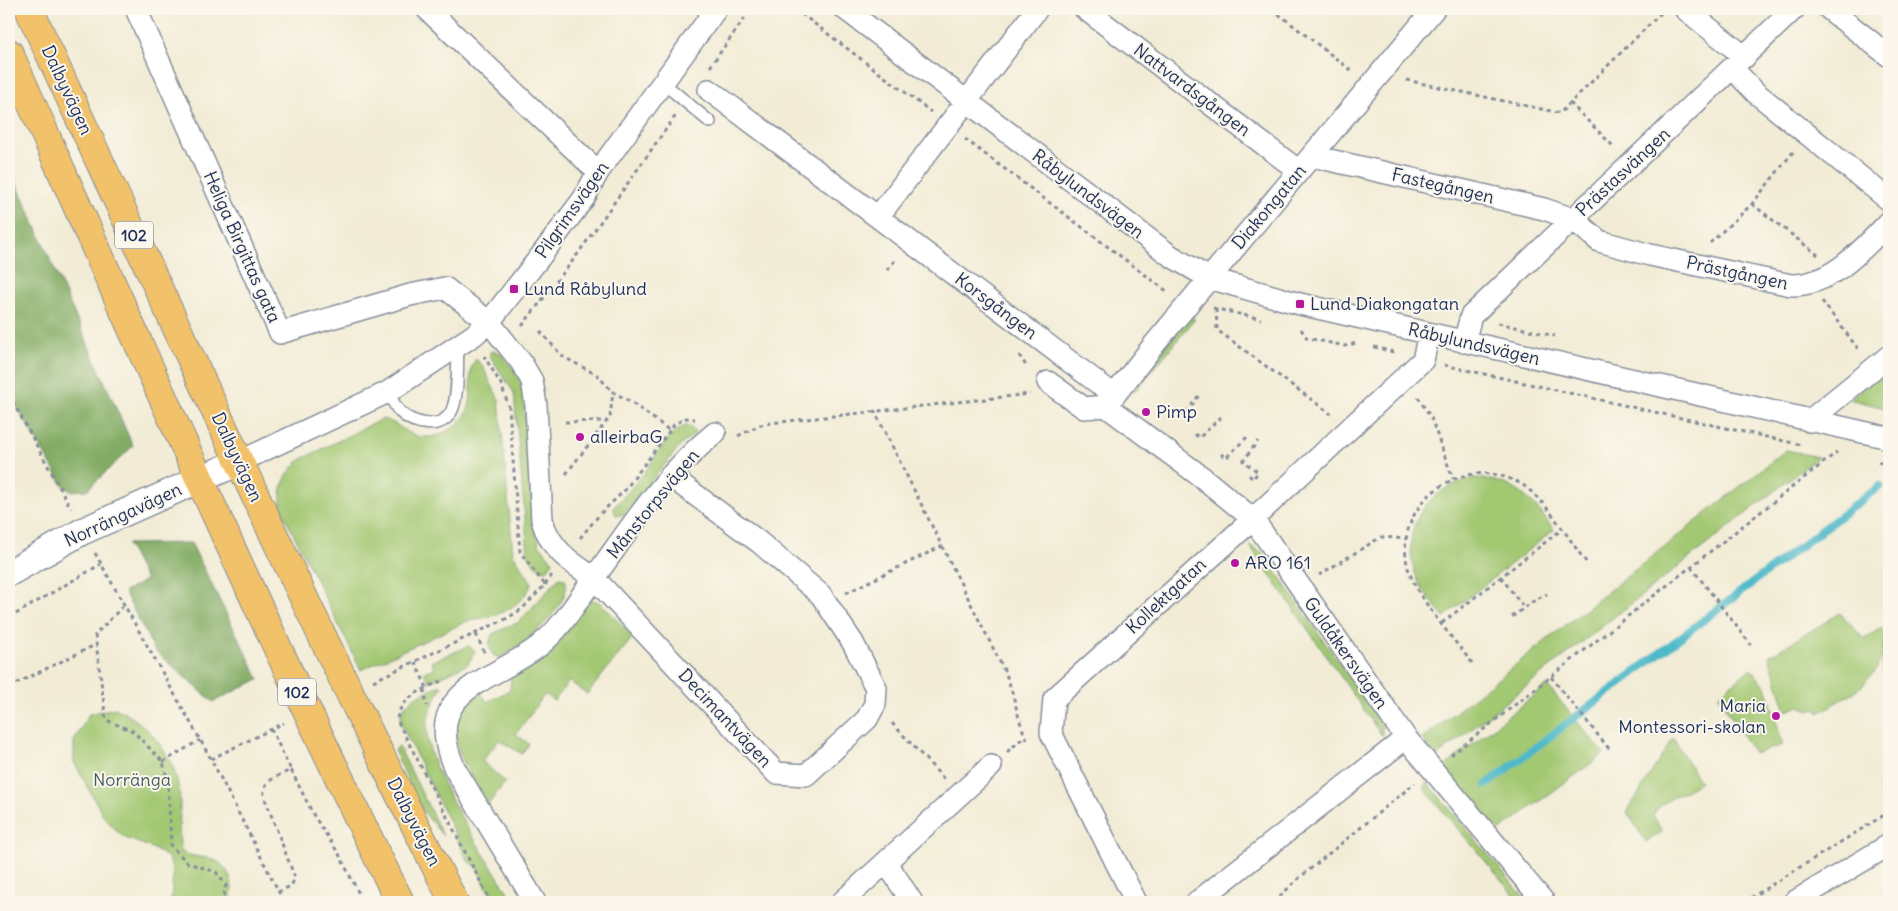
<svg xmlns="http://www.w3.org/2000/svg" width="1898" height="911" font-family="Delius,sans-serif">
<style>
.green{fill:#a3c872;stroke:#5f7c68}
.forest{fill:#82ac64;stroke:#4e6e61}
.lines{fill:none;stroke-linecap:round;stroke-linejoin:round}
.stream{stroke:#4db9c9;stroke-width:8}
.service-casing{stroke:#868e9a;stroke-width:14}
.minor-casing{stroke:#868e9a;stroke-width:24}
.tertiary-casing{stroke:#868e9a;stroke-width:29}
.primary-casing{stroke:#868e9a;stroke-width:30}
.path{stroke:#868e9a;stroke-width:3;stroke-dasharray:4 4;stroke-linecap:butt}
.service{stroke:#fff;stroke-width:11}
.minor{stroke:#fff;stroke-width:21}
.tertiary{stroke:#fff;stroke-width:26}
.primary{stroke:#f2c26a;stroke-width:28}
.poi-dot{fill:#b5179e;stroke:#fbf7ec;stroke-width:2}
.labels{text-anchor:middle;stroke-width:4;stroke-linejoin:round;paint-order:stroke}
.shield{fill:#fbf7ec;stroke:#5e6b89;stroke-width:1}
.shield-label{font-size:16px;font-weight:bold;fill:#1b2f5e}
.street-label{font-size:18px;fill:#1b2f5e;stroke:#fbf7ec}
.poi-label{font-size:18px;fill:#1b2f5e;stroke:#fbf7ec;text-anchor:start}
.park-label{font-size:18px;fill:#445d64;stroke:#fbf7ec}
</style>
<rect width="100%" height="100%" fill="#fbf7ec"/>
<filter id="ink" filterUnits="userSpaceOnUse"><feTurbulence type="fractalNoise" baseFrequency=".02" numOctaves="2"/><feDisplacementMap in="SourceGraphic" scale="10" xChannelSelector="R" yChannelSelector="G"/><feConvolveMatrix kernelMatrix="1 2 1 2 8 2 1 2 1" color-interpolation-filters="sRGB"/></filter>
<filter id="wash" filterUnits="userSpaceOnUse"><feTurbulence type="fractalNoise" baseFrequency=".0096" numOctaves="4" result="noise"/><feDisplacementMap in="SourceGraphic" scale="20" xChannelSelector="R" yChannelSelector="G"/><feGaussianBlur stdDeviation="1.12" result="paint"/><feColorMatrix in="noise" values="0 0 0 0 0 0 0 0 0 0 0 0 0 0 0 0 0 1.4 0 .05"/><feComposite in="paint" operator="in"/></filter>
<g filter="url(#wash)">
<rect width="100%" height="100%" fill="#f2ecd6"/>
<path class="green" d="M1193,318l2,1 -60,72 -5,-3 57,-69z
M495,351l5,2 22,26 12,149 5,16 14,18 -6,8 -5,1 -8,-7 -6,-10 -14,-161 -24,-37v-4z
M476,359l6,6 17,35 14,154 19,29c-8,22 -36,36 -60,36l-111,51 -78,-157c-6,-22 1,-40 19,-54l80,-40c15,2 25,17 41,18 10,1 18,-3 26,-7 38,-23 11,-52 27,-71z
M1889,368v41l-40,-10z
M685,426h5l5,7 -13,11 -59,71h-7l-3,-7c11,-11 21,-23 31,-35 12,-16 22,-39 41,-47z
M1786,450l32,7 -382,300 -14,-18z
M1474,478c42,2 57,21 80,52l-110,87c-8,-11 -19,-22 -25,-34 -23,-50 4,-94 55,-105z
M1249,545l14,8 119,172v11z
M559,578l6,1c10,25 -46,70 -66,79l-6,-3 -4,-10 3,-11 27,-12z
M589,598l13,6 31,33 -46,57 -18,-13 -15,20 -9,-7 -29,40 13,10 -7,10 -23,-14 -17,21 23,21 -17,23c-14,-26 -45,-63 -27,-94 5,-7 13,-14 19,-20l7,11 23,-12 1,-14c35,-17 55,-47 78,-78z
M1840,613l24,26 17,-11 5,7 -9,34 -18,20 -40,24 -3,-5 -6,3 -10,-5 -14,5 -17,-55z
M1889,627v51c-15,-11 -4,-35 0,-51z
M469,646l6,5 -7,13 -39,18 -5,-10 10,-4 -3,-6z
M1750,669l16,17 17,59 -29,9 -36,-59z
M1547,685l57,69 -105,77 -55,-64z
M438,686h4c-7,14 -15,28 -15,43 -2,42 64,135 87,173h-20l-18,-36 -8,-5 -67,-137c-3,-23 19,-29 37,-38z
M115,708c32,14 59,46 64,82 3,20 -2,41 2,61 10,6 16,5 27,7 20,4 29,26 21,44h-58l2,-29 -4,-15 -17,-10 -29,-11 -19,-20 -30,-55v-21l15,-27z
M1673,738l27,44c-15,11 -38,17 -47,33l9,17 -16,10 -19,-30z
M399,747l44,89 -21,-26 -28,-60z
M1427,782l101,120h-8l-95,-112 -1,-5z"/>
<path class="forest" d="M9,166l124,280 -46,44 -17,1 -8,-7 -53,-91z
M191,543l68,136 -46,23 -58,-51 -31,-59 22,-12 -19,-36z"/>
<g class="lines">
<path class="stream" d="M1486,785l394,-299"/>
</g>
</g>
<g filter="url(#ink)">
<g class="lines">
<defs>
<path id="service" d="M662,82l48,40
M388,392c4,7 7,15 12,20 13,12 41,19 51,0 8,-14 6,-48 7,-65"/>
<path id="minor" d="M136,9l144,324 130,-38 35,-7 44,34 32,40 11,19 4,24 6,115c8,29 28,42 52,58 -17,23 -32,50 -55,68 -46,36 -121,43 -84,123l80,133
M427,9l171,163
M845,9l326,247 38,22 91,26 589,134
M1085,9l214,162
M1685,9l60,48
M1829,9l60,47
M1733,69l23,24 133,107
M709,90l405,305
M1312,156l232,53 29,10 26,22 51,14 141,30c40,1 72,-36 98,-63
M878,217l159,-208
M1464,342l7,-26 323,-307
M1048,382l36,26 22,-2
M1106,406l97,72 50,41 153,219 138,164
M1106,406l47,-60 281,-337
M1809,421l80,-65
M239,462l149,-70 86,-57 15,-13 51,-65 44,-59 14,-26 118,-163
M670,476l89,66 62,53 32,48 23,45 -1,16 -8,15 -61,56 -30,-2 -182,-195c37,-51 72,-106 121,-145
M886,862l26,40
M842,902l149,-136
M1136,902l-85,-169 3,-34 199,-180 170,-159 6,-26
M1197,902l209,-164
M1794,902l95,-57"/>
<path id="tertiary" d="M9,573l74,-42 156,-69"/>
<path id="primary" d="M29,9c139,299 275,600 425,893
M9,53c127,285 252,570 391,849"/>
</defs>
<use href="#service" class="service-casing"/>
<use href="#minor" class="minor-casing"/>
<use href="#tertiary" class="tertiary-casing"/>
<use href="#primary" class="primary-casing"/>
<path class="path" d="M795,9l136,103
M1272,9l80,62
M710,67l41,-58
M1406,80l154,33 102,-101
M1570,103l44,44
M965,139l203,153
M1752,204l66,51
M1710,243l42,-39 41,-52
M887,270l9,-11
M1822,301l37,49
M1213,308l48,11
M1216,309l1,21 114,84
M1498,323l57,13
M522,326l55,-71 99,-140
M1301,329l6,9 38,8 11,-3
M540,331l22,25 35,19 16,17
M1374,347l23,6
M1019,355l8,12
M1444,365l358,80
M9,395l62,113
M1418,397l13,21 22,61
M874,410l131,262c10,23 12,48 23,70
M1173,417l-5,-3 5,-6 11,8 15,-21
M565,422l41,-1
M1195,434l4,4 24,-23
M738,436l22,-11 11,-2 259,-29
M1221,454l5,4 23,-23
M1878,462l11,3
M566,474l44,-57 3,-25 18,10 38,28
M1249,475l4,4 5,-7 -15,-11 15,-20
M580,538l20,-24 25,-24 49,-65 11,-7 10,1
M95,553l116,206 73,143
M1691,567l60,78
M1319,575l62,-38 26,2
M1501,577l23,31
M545,585l7,-10
M846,593l96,-47
M123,606l-28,29 11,85 27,11 30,31 5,19 3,65 17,17 28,9 10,13 -4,17
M1512,617l23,-17 12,-6
M9,618l92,-54
M1442,623l119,-93
M476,634l9,20
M415,662l12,26
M1472,663c-19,-25 -56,-66 -64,-95 -17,-64 55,-118 113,-84 25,15 47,55 66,79
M1551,677l59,73
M373,681l135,-63 15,-10 22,-23 -25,-33 -11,-145 -8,-23 -17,-28
M441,681c-17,8 -42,17 -44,39l94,182
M9,687l88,-43
M424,689l3,17
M892,723l52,56
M271,729l20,41
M1007,752l18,-16
M1451,755l386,-303
M211,759l73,-36
M163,762l37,-22
M278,892l13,-6 4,-8 -31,-82c-2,-16 14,-20 27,-26l23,46 25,38 24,48
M1274,902l24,-23 117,-96
M1744,902l145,-90"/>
<use href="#service" class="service"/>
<use href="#minor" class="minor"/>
<use href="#tertiary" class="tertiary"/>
<use href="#primary" class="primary"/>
</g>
</g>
<g class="poi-dot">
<rect x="509" y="284" width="10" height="10" rx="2.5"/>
<rect x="1295" y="299" width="10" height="10" rx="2.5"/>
<circle cx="1146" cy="412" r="5"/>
<circle cx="580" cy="437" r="5"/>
<circle cx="1235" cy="563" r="5"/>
<circle cx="1776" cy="716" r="5"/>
</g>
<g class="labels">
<g class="shield">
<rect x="115" y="221.5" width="38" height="27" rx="4"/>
<rect x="278" y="678.5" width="38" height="27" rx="4"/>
</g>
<g class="shield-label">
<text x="134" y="241">102</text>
<text x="297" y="698">102</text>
</g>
<g class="street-label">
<text transform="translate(67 90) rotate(65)" y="6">Dalbyvägen</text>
<text transform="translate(1192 90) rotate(37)" y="6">Nattvardsgången</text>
<text transform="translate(1623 172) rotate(-43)" y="6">Prästasvängen</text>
<text transform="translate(1443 186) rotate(13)" y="6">Fastegången</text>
<text transform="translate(1088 194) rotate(37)" y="6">Råbylundsvägen</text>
<text transform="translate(1269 207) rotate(-50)" y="6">Diakongatan</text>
<text transform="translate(572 210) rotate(-55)" y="6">Pilgrimsvägen</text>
<text transform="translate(242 247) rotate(66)" y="6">Heliga Birgittas gata</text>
<text transform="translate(1737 273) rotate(12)" y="6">Prästgången</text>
<text transform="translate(996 306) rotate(37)" y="6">Korsgången</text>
<text transform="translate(1474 344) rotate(13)" y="6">Råbylundsvägen</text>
<text transform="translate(237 457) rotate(65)" y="6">Dalbyvägen</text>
<text transform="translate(653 504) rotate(-51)" y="6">Månstorpsvägen</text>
<text transform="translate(123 515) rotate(-25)" y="6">Norrängavägen</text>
<text transform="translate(1166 596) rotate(-43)" y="6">Kollektgatan</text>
<text transform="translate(1346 653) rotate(55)" y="6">Guldåkersvägen</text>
<text transform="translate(725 718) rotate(47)" y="6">Decimantvägen</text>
<text transform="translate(414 822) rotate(63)" y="6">Dalbyvägen</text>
</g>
<g class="poi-label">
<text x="524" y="295">Lund Råbylund</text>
<text x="1310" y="310">Lund Diakongatan</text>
<text x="1156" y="418">Pimp</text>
<text x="590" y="443">alleirbaG</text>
<text x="1245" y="569">ARO 161</text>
<text x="1766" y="712" text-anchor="end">Maria<tspan x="1766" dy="21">Montessori-skolan</tspan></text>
</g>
<g class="park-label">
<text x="132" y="786">Norränga</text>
</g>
</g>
<rect width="1898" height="911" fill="none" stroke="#fbf7ec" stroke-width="30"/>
</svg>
